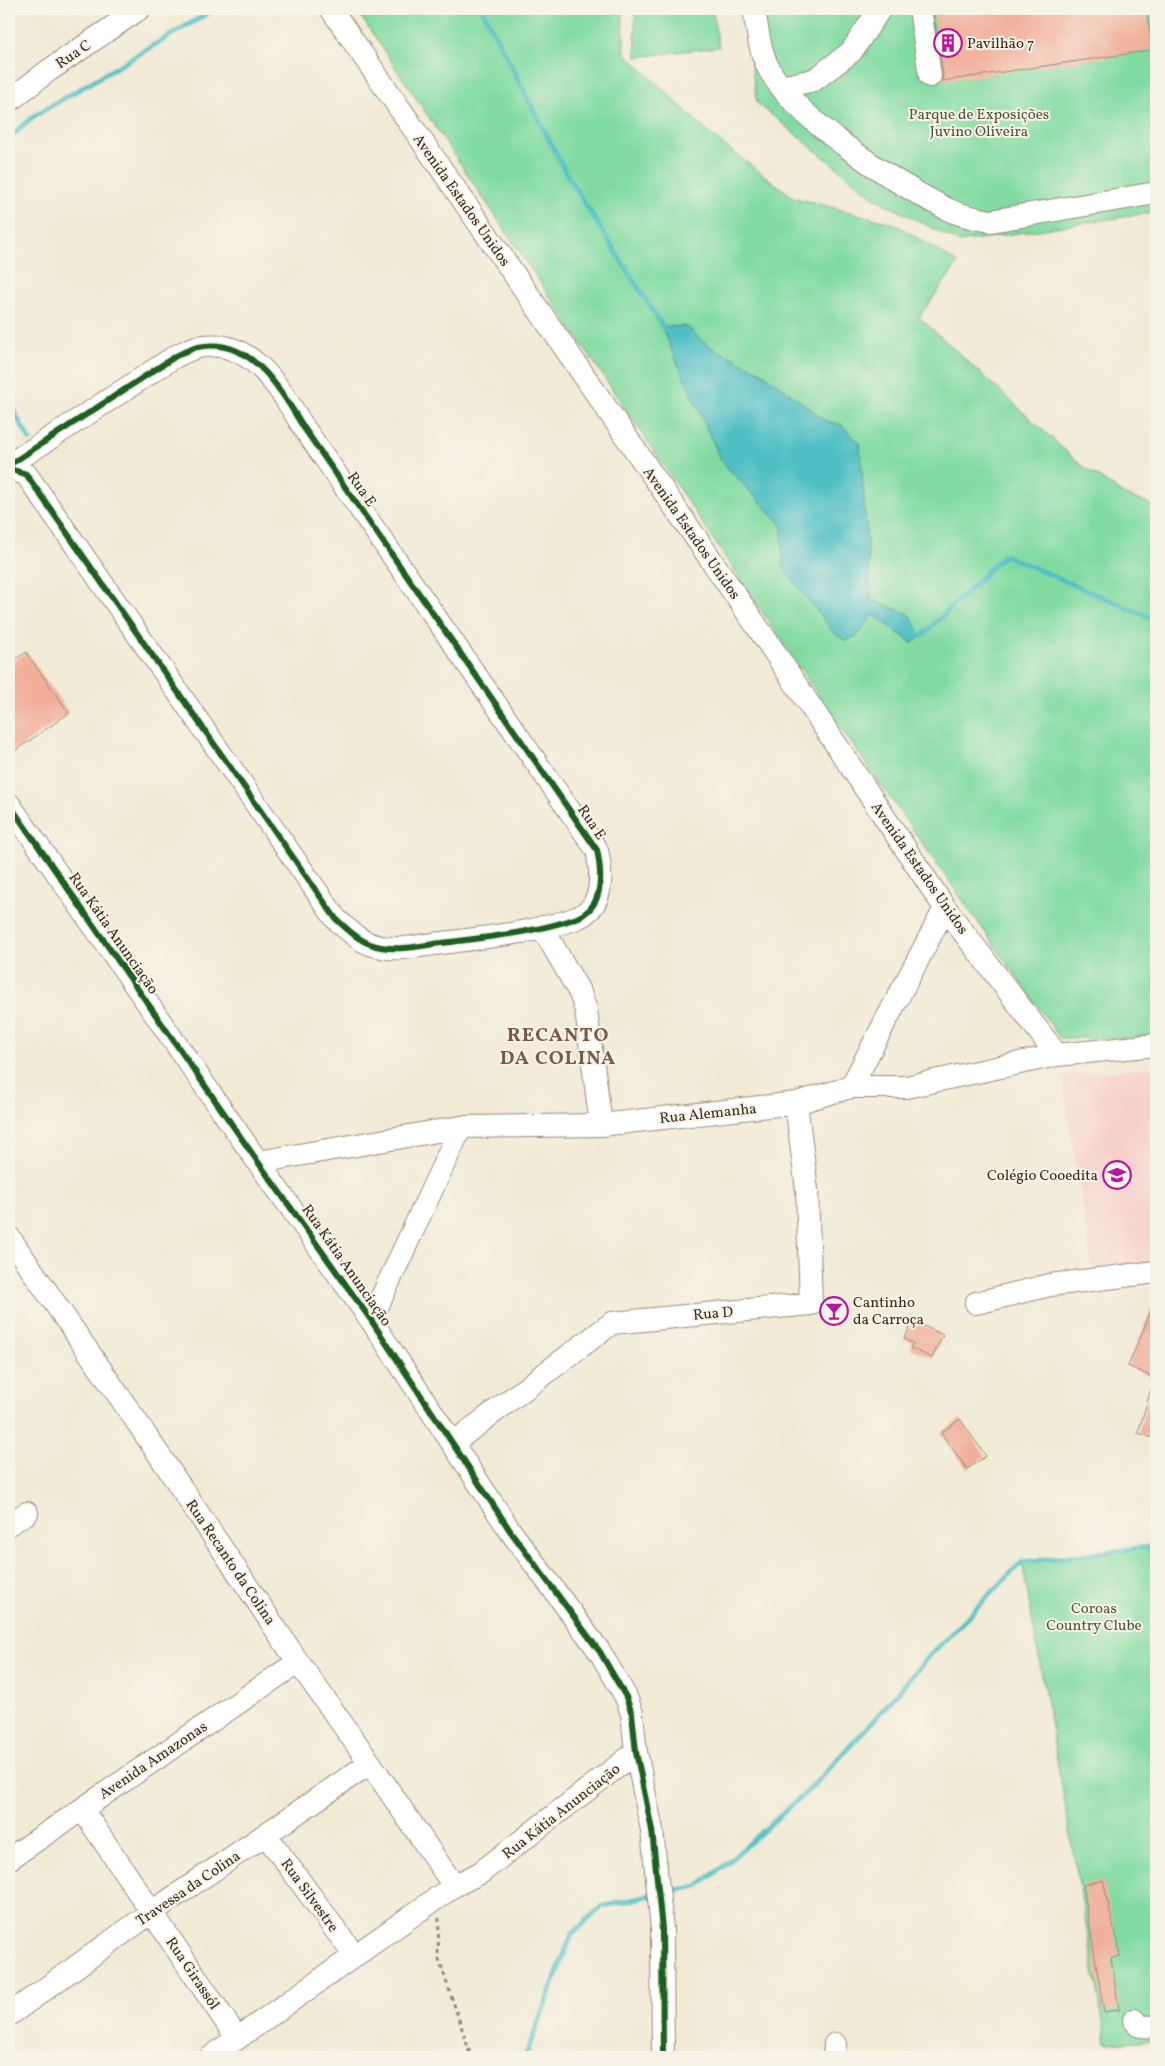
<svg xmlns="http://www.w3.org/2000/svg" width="1165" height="2066" font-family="Vollkorn,serif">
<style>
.built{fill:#f7d0ca}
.green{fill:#81dba1;stroke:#5e8260;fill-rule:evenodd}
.water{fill:#50bfc5;stroke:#467472}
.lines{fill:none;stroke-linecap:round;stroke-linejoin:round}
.stream{stroke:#50bfc5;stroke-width:5}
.building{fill:#f1af9a}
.minor-casing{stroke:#968a7a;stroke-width:24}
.path{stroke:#968a7a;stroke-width:3;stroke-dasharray:4 4;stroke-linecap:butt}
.minor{stroke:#fff;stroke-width:22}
.cycleway-casing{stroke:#f7f3e8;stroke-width:9}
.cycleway{stroke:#1b5e20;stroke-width:6}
.labels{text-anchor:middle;stroke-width:4;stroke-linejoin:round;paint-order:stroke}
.poi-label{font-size:15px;fill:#3b2a1e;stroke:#f7f3e8;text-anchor:start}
.street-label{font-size:15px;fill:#3b2a1e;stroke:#f7f3e8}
.park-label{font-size:15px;fill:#4c563f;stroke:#f7f3e8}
.district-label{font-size:20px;font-weight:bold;letter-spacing:1px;fill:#7b5949;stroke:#f7f3e8}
</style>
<rect width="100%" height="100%" fill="#f7f3e8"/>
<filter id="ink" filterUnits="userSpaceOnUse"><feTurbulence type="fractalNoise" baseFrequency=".02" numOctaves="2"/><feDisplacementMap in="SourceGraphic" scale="10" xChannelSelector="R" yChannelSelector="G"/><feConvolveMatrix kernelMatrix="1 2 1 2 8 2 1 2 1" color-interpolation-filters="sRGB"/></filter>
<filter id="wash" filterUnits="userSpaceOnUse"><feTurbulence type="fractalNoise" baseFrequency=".0096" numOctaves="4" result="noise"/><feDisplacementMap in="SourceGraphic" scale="20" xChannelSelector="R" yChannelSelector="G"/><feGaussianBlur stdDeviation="1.12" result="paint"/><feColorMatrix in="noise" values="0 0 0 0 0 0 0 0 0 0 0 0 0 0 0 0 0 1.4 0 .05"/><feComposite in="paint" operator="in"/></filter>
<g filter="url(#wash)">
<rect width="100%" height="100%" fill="#f1ead5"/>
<path class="built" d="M1156,1067v206l-62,9 -32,-206z"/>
<path class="green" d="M356,9h266l3,44 87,83 81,61 102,27 63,39 -39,54 161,147 43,30 33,13v528l-28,3h-68l-225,-318zM662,326l25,1 20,18 56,28 63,48 16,4 18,19 11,156 38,14 3,29 -39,-29 -15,21 -23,-1 -51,-67 -2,-42 -60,-63z
M635,9h77l7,38 -83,10z
M743,9h413v203l-197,30 -83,-43 -119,-96z
M1156,1546v494l-49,3 -85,-481z"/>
<path class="water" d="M661,326l26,1 20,18 56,28 63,48 16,4 18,19 11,156 38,14 13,22 -10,7 -39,-29 -15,21 -12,6 -11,-7 -52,-67 -1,-42 -60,-63z"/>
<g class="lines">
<path class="stream" d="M482,9l85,166 98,155
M9,138l25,-22 181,-107
M9,403l21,37
M917,634l5,2 82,-81 152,65
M663,1893l35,-7 27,-21 86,-77 62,-67 58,-67 91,-92 134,-16
M525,2057l47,-123 29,-27 51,-12"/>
</g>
<g id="blocks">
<path class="building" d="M933,9h213l7,41 -211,31 1,-7z
M26,652l43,61 -60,42v-91z
M1156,1299v80l-28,-13z
M913,1321l30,14 -11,23 -22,-10 3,-5 -9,-4z
M1153,1382l3,1v56l-18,-6z
M960,1419l26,37 -19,13 -26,-36z
M1103,1880l17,76 -9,2 8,52 -15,2 -21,-127z"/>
</g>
</g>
<g filter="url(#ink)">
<use href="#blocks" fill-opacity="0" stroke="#968a7a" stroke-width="1"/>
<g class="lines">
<defs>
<path id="minor" d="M331,9l436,632 178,267 112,147
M754,9c3,18 5,39 13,56 24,52 128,118 180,144 13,7 29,9 44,12l165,-28
M920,9l10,67
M781,87l33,-7 37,-28 29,-43
M9,101l39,-30 91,-62
M9,465l167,-109c7,-3 15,-8 22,-9 53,-11 82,42 106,81l293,422c4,19 7,44 -7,59 -3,3 -8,7 -13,9 -43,15 -90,19 -135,25 -19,2 -42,8 -61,4 -19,-3 -31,-15 -45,-28l-310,-445 -17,-5
M9,804l249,358 113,158 140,212 89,120 26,45 6,17 4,38 16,78 10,99 1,128
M542,927l38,66 6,17 15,115
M851,1087l94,-179
M258,1162l203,-35 140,-2 195,-22 55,-16h55l151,-32 99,-10
M9,1237l128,185 161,240 72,101 84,123
M976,1303l74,-18 106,-13
M371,1320l90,-193
M453,1443l159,-120 199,-19 -4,-114 -11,-87
M9,1524l18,-11
M82,1809l155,229
M266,1835l88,120
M9,1859l289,-197
M9,2015l143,-103 218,-149
M1134,2020l6,6 16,1
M211,2057l243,-171 26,-13 156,-121
M834,2057l1,-13"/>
</defs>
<use href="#minor" class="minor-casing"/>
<path class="path" d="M439,1918l-1,38 31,94v7"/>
<use href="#minor" class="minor"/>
<defs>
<path id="cycleway" d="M9,465l167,-109c7,-3 15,-8 22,-9 53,-11 82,42 106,81l293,422c4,19 7,44 -7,59 -3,3 -8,7 -13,9 -43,15 -90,19 -135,25 -19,2 -42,8 -61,4 -19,-3 -31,-15 -45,-28l-310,-445 -17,-5
M9,804l249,358 113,158 140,212 89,120 26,45 6,17 4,38 16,78 10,99 1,128"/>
</defs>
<use href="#cycleway" class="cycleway-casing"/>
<use href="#cycleway" class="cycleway"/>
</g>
</g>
<defs>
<symbol id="building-ring" viewBox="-11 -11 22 22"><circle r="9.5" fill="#f7f3e8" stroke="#b5179e" stroke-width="1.5"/><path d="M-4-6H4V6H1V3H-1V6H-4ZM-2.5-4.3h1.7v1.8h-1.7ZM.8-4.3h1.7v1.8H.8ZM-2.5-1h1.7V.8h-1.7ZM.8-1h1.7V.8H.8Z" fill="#b5179e"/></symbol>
<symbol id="school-ring" viewBox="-11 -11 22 22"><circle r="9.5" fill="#f7f3e8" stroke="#b5179e" stroke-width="1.5"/><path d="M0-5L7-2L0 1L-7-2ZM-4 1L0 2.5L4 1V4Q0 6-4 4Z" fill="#b5179e"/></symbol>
<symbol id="bar-ring" viewBox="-11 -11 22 22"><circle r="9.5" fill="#f7f3e8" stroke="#b5179e" stroke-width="1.5"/><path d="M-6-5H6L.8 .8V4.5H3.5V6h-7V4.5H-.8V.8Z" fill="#b5179e"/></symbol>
</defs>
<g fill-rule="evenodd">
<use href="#building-ring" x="932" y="27" width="32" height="32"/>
<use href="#school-ring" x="1101" y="1159" width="32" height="32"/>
<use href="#bar-ring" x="818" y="1295" width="32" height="32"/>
</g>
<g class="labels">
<g class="poi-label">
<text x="967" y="48">Pavilhão 7</text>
<text x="1098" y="1180" text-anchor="end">Colégio Cooedita</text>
<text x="853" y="1307">Cantinho<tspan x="853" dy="17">da Carroça</tspan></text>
</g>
<g class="street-label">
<text transform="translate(73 54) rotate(-34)" y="5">Rua C</text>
<text transform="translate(462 200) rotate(55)" y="5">Avenida Estados Unidos</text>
<text transform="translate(362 489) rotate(55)" y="5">Rua E</text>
<text transform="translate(692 533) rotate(55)" y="5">Avenida Estados Unidos</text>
<text transform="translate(592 822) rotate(56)" y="5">Rua E</text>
<text transform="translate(920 868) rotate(55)" y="5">Avenida Estados Unidos</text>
<text transform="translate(114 933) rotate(55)" y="5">Rua Kátia Anunciação</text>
<text transform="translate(708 1113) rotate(-6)" y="5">Rua Alemanha</text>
<text transform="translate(347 1265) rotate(55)" y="5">Rua Kátia Anunciação</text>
<text transform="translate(713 1313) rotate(-5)" y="5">Rua D</text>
<text transform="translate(231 1562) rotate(56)" y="5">Rua Recanto da Colina</text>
<text transform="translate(153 1760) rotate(-34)" y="5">Avenida Amazonas</text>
<text transform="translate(561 1811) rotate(-38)" y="5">Rua Kátia Anunciação</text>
<text transform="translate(188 1888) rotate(-34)" y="5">Travessa da Colina</text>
<text transform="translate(310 1895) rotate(54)" y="5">Rua Silvestre</text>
<text transform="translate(193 1973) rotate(56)" y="5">Rua Girassól</text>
</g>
<g class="park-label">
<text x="979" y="119">Parque de Exposições<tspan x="979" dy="17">Juvino Oliveira</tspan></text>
<text x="1094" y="1613">Coroas<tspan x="1094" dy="17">Country Clube</tspan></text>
</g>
<g class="district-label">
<text x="558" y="1041">RECANTO<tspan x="558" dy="23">DA COLINA</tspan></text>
</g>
</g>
<rect width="1165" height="2066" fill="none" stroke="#f7f3e8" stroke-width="30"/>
</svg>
